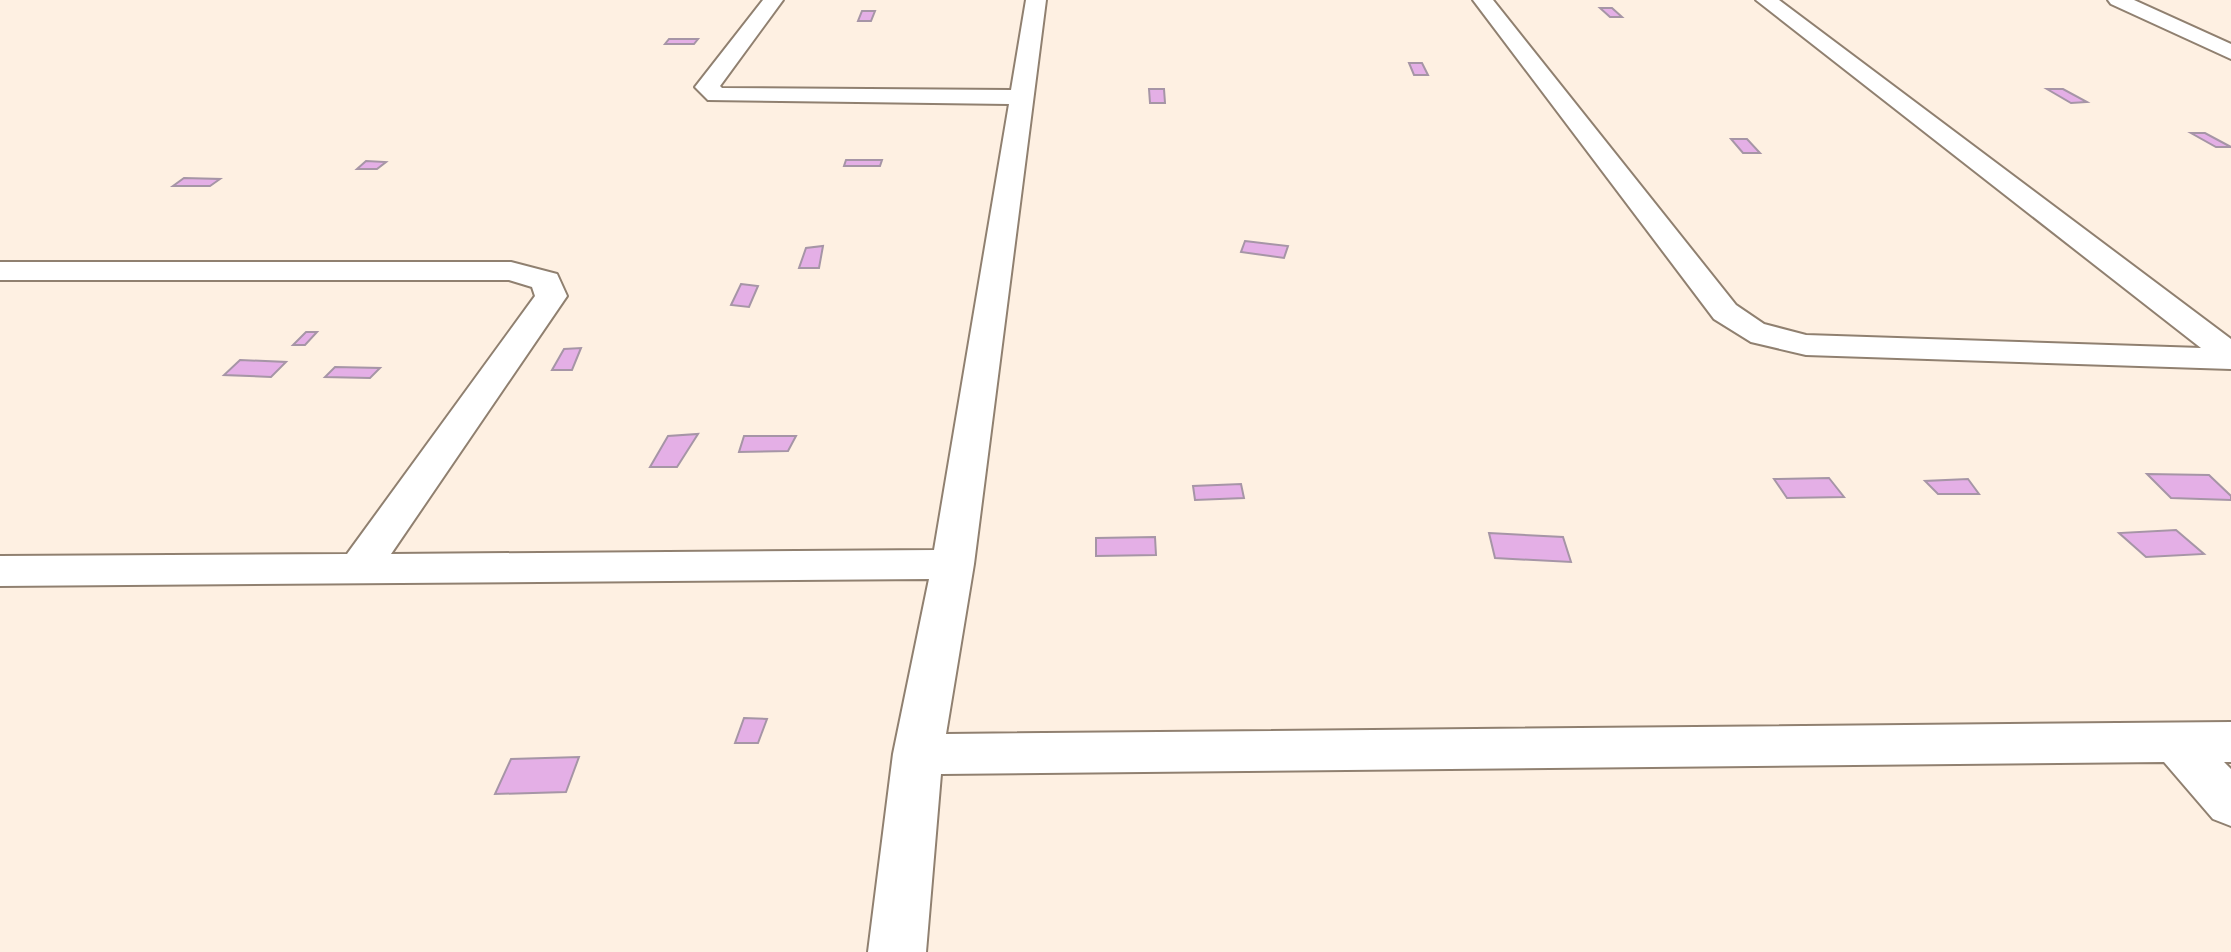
<svg xmlns="http://www.w3.org/2000/svg" width="2231" height="952" font-family="Lato,sans-serif">
<style>
.building{fill:#e4afe6;stroke:#a695a6;stroke-width:2}
.lines{fill:none;stroke-linecap:round;stroke-linejoin:round}
.minor-casing{stroke:#908070;stroke-width:4}
.minor{fill:#fff;fill-rule:evenodd}
</style>
<rect width="100%" height="100%" fill="#fef0e2"/>
<path class="building" d="M1600,8h12l10,9h-12z
M862,11h13l-4,10h-13z
M669,39h29l-4,5h-29z
M1409,63h13l6,12h-14z
M1149,89h15l1,14h-15z
M2047,89h16l24,13 -16,1z
M2191,133h14l26,14h-15z
M1731,139h16l13,14h-17z
M846,160h36l-2,6h-36z
M366,161l20,1 -9,7h-20z
M184,178l36,1 -10,7h-37z
M1245,241l43,5 -4,12 -43,-6z
M823,246l-4,22h-20l7,-20z
M741,284l17,2 -9,21 -18,-2z
M306,332h11l-12,13h-12z
M581,348l-9,22h-20l12,-21z
M240,360l46,2 -15,15 -47,-2z
M335,367l45,1 -10,10 -45,-1z
M698,434l-21,33h-27l18,-31z
M744,436h52l-8,15 -49,1z
M2147,474l62,1 22,21v4l-60,-2z
M1829,478l15,19 -57,1 -13,-19z
M1968,479l11,15h-41l-13,-13z
M1241,484l3,14 -49,2 -2,-14z
M2176,530l28,24 -58,3 -27,-24z
M1489,533l74,4 8,25 -76,-4z
M1155,537l1,18 -60,1v-18z
M744,718l23,1 -9,24h-23z
M579,757l-13,35 -71,2 16,-35z"/>
<g class="lines">
<defs>
<path id="minor" d="M763,0h20l-63,86 2,2 289,2 15,-90h20l-72,564 -28,170 1285,-12v40h-7l7,7v57l-18,-7 -49,-57 -1223,12 -15,178h-58l25,-198 36,-175 -929,7v-30l347,-2 188,-258 -3,-9 -23,-7h-509v-18h511l46,12 10,22 -176,258 543,-4 75,-446 -301,-4 -13,-13z
M1473,0h20l243,305 28,19 42,11 395,13 -445,-348h23l452,339v30l-425,-14 -55,-13 -37,-23z
M2108,0h26l97,44v15l-120,-55z"/>
</defs>
<use href="#minor" class="minor-casing"/>
<use href="#minor" class="minor"/>
</g>
</svg>
